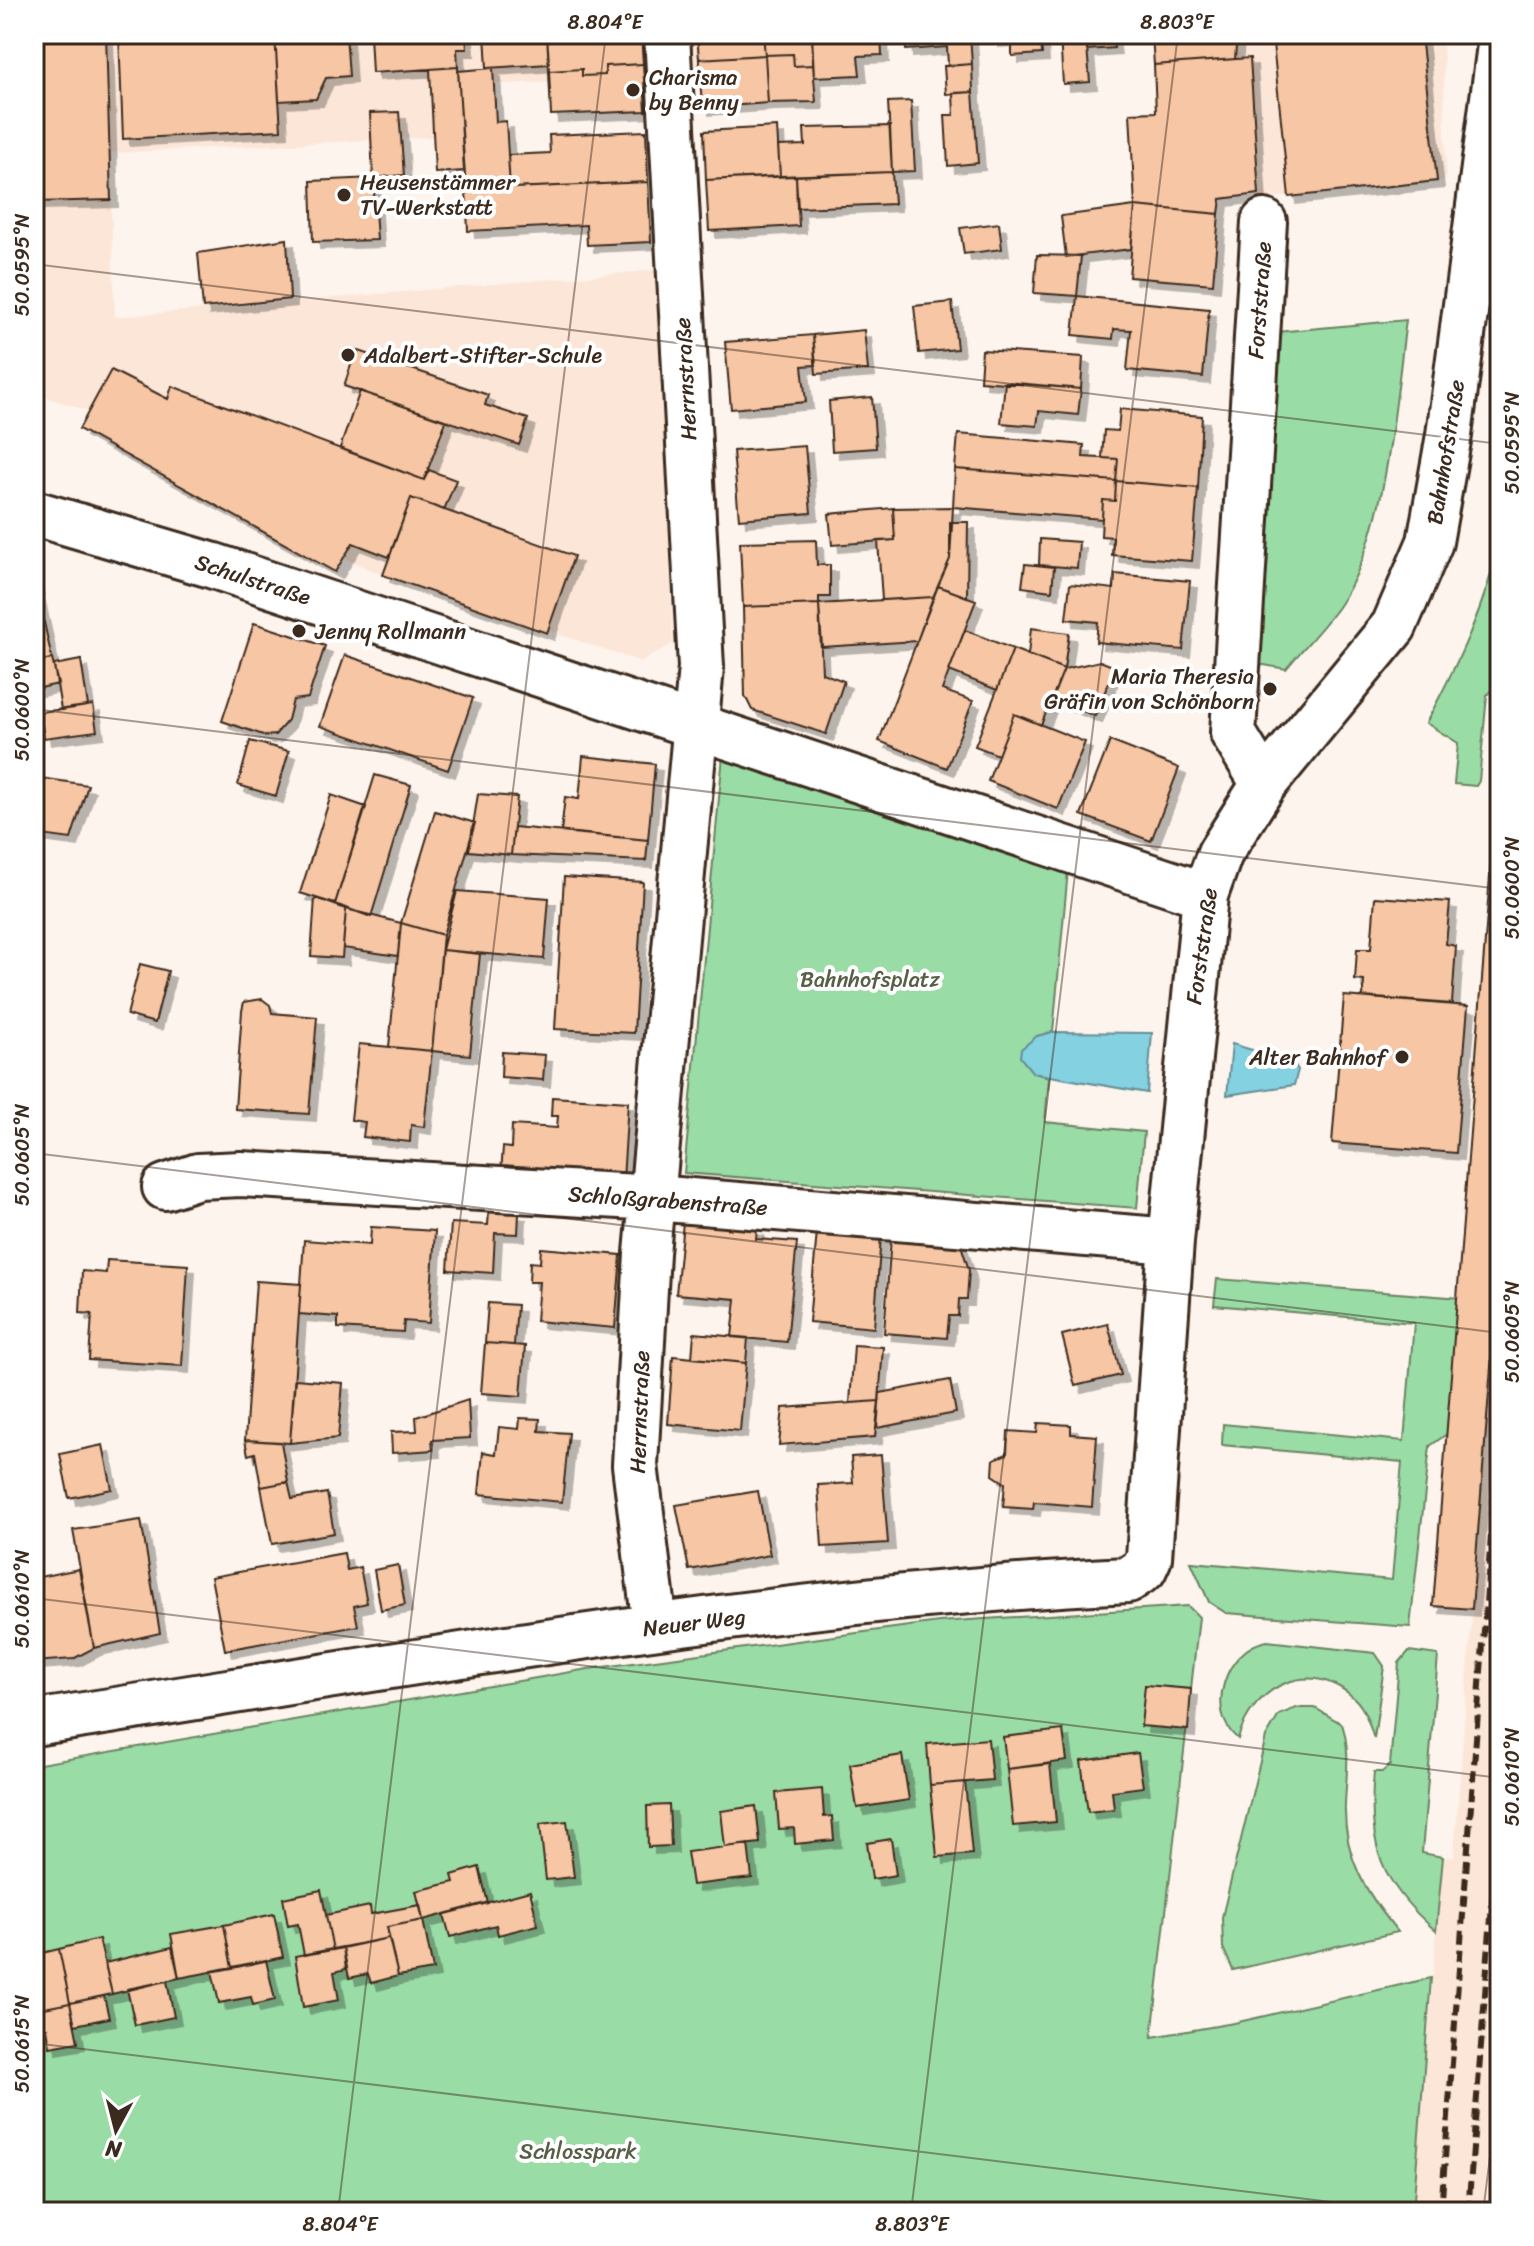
<svg xmlns="http://www.w3.org/2000/svg" width="1534" height="2246" font-family="Sriracha,sans-serif">
<style>
.built{fill:#fbe6d7}
.green{fill:#9adca6;stroke:#6a8362;stroke-width:2}
.water{fill:#83d1e1;stroke:#668e93;stroke-width:2}
.building{fill:#f6c6a5;stroke:#3b2a1e;stroke-width:2;filter:url(#shadow)}
.lines{fill:none;stroke-linecap:round;stroke-linejoin:round}
.minor-casing{stroke:#3b2a1e;stroke-width:50}
.minor{stroke:#fff;stroke-width:44}
.rail{stroke:#3b2a1e;stroke-width:6;stroke-dasharray:12 6;stroke-linecap:butt}
.ticks{fill:none;stroke:#3b2a1e;stroke-width:2;stroke-opacity:0.45}
.poi-dot{fill:#3b2a1e;stroke:#fff;stroke-width:3}
.labels{text-anchor:middle;stroke-width:8;stroke-linejoin:round;paint-order:stroke}
.poi-label{font-size:22px;fill:#3b2a1e;stroke:#fff;text-anchor:start}
.street-label{font-size:22px;fill:#3b2a1e;stroke:#fff}
.park-label{font-size:22px;fill:#585f47;stroke:#fff}
.neatline{fill:none;stroke:#3b2a1e;stroke-width:3}
.ticks-label{font-size:20px;text-anchor:middle;fill:#3b2a1e}
</style>
<defs>
<filter id="shadow"><feDropShadow dx="7" dy="7" stdDeviation="0" flood-color="#0004"/></filter>
</defs>
<rect width="100%" height="100%" fill="#fdf4ed"/>
<filter id="ink" filterUnits="userSpaceOnUse"><feTurbulence type="fractalNoise" baseFrequency=".0125" numOctaves="2"/><feDisplacementMap in="SourceGraphic" scale="16" xChannelSelector="R" yChannelSelector="G"/><feConvolveMatrix kernelMatrix="1 2 1 2 8 2 1 2 1" color-interpolation-filters="sRGB"/></filter>
<g filter="url(#ink)">
<path class="built" d="M34,34h663l3,42 -253,10 3,50 -341,17 6,164 543,-47 15,373 -32,19 -258,-87 -39,-17 -9,14 -256,-143 9,-18 -54,-18z
M1152,34h291l3,146 -185,19 -11,-141 -96,7z
M1500,1245v967h-87l30,-355h11z"/>
<path class="green" d="M1406,320c-11,83 -19,218 -68,287 -15,21 -35,41 -52,62l-28,-5 19,-332z
M1500,538v143l-13,14 -8,86 -3,5 -22,-2 4,-41 -32,-20c31,-58 61,-120 74,-185z
M723,755l345,115 -15,162 -16,4 -4,37 16,4 -4,45 99,10 -7,76 -453,-35z
M1217,1279l244,19 -10,133 -21,15 -20,181 -184,-14 -17,-11 -18,-40 201,18 10,-118 -180,-17 1,-21 181,17 10,-118 -200,-18z
M1188,1606l11,11 -47,420 82,-14 197,-45 -18,234h-1379v-447l554,-96 351,-47z
M1267,1641l108,12 9,13 -10,73c-5,-15 -8,-29 -19,-40 -43,-43 -103,-13 -117,40 -34,-28 -12,-91 29,-98z
M1409,1651l29,4 -16,198 21,4 -7,74c-56,-48 -69,-87 -62,-159h8l8,-7 9,-102z
M1296,1708h19l27,16c9,27 4,52 3,80 -2,53 21,89 53,128l-165,38 -10,-22 -1,-31 44,-180 13,-22z"/>
<path class="water" d="M1053,1032l99,1 -5,60 -114,-20 -13,-16 1,-8 16,-13z
M1232,1044l61,18 5,8 -4,15 -67,10z"/>
<path class="building" d="M34,34h72l5,166 -75,2z
M119,34h156l6,96 -158,9z
M275,34h71l3,42 -23,2 -10,21 -37,2z
M370,34h96l1,15h-10l1,18 -86,6z
M485,34h62l2,30 -62,4z
M547,34h94l2,30 -38,2v9l-23,1v-7l-33,2z
M697,34h66l2,21 -66,4z
M763,34h49l1,31 -19,1 -1,-12 -28,1z
M812,34h69l1,21 -24,1 2,19 -46,2z
M905,34h65l2,30 -24,2 -1,-19 -41,3z
M992,34h67l1,2 -19,1 1,17 -30,2v-17l-20,1z
M1059,34h53l2,14 -27,2 -1,-15z
M1152,34h85l-2,25 -81,6z
M1272,34h149l16,147 -148,16z
M1086,35l4,47 -27,2 -3,-48z
M793,54l1,12 19,-1 3,37 -48,1 -3,-48z
M765,55l3,48 -66,5 -3,-49z
M1250,58l9,136 -38,5 -2,15 -84,-8 -5,-93 26,-1 -2,-47z
M643,64l3,47 -95,4 -2,-44 33,-2v7l23,-1v-9z
M972,64l1,28 -27,2 -2,-28z
M458,67l6,104 -29,2 -5,-104z
M493,68l3,54 10,-1 4,67 -44,2 -8,-119z
M973,92l5,71 -30,3 -3,-51h9l-1,-22z
M911,101l4,70 -23,1 -4,-70z
M399,112l5,63 -31,3 -3,-65z
M890,126l2,46 -112,4 -2,-30 27,-1 -1,-17z
M777,127l3,49 -74,4 -2,-49z
M646,131l2,51 -138,6 -2,-33 42,-2 -1,-18z
M892,172l2,32 -97,4 -1,-32z
M796,176l3,50 -90,5 -3,-51z
M373,178l4,62 -64,2 -2,-61z
M648,182l3,60 -64,3 -1,-20 -118,6 -2,-41z
M1135,206l84,8 -6,70 -84,-7z
M1135,206l-4,43 -65,8 -5,-41z
M999,223l3,26 -38,5 -4,-26z
M287,239l3,60 -87,9 -5,-55z
M1037,255l44,1 -4,40 -43,-3z
M1077,296l132,13 -6,68 -76,-7 4,-40 -17,-1 -1,10 -40,-4z
M952,302l5,47 -38,4 -5,-47z
M864,330l4,40 -52,4 -3,-39z
M813,335l3,30 -14,1 4,36 -75,7 -6,-67z
M356,350l132,45 -3,10 43,14 -9,26 -175,-59z
M982,350l101,7 -2,32 -101,-8z
M111,370l57,29 4,-13 252,94 5,-10 27,10 -12,30 -33,-12 -22,59 -36,-14 -18,29 -256,-143z
M1005,382l76,7 -3,26 -39,-4 -2,15 -36,-3z
M360,391l86,30 -22,59 -84,-32z
M872,397l4,51 -44,3 -3,-50z
M1120,409l82,7 -4,72 -82,-7 2,-22 -16,-1 2,-28 14,1z
M958,434l126,11 -1,12 35,2 -2,22 -161,-12z
M805,446l6,67 -72,6 -6,-68z
M955,469l161,12 -1,20 -12,-1 -1,19 -149,-12z
M1116,481l82,7 -6,73 -80,-6 1,-18 -12,-1 2,-36 12,1z
M411,498l163,58 -27,77 -164,-58z
M953,507l-3,52 -17,38 -51,3 -4,-59 17,-1 -2,-32z
M893,508l2,32 -63,5 -3,-31z
M950,522h18l-1,75 -29,-11 12,-27z
M1040,539l39,3 -2,26 -38,-3z
M816,540l1,25h13v32h-11v7l-76,3 -3,-65z
M1025,564l29,3 -2,24 -30,-4z
M1115,574l75,7 -7,69 -87,-8 2,-20 -32,-3 4,-35 44,5z
M34,575l8,38 -8,2z
M938,586l38,14 -34,90 31,11 -26,67 -68,-27z
M933,597l-16,44 -95,6 -3,-43z
M819,604l3,69 22,8 -18,53 -74,-24 -7,-14 -2,-89z
M42,613l10,46 -18,3v-47z
M254,623l71,23 -17,52 -15,2 -5,20 -13,15 -9,1 -44,-15z
M1031,628l38,5 -5,36 -36,-14z
M965,630l48,19 -16,41 -48,-19z
M1013,649l51,20 -23,56 -27,-11 -16,41 -23,-9z
M345,655l128,43 -25,72 -128,-44z
M52,659l6,25 -22,5 -2,-27z
M81,660l7,46 -27,4 -7,-45z
M1100,661l15,6 -20,49 -43,-17 12,-30z
M93,705l4,26 -53,7 -4,-26z
M1014,714l71,28 -27,67 -70,-28z
M250,741l39,10 -13,45 -38,-11z
M1110,741l69,27 -28,73 -70,-26z
M1500,748v504l-28,357 -39,-3z
M583,756l72,8 -7,76 -87,-8 4,-35 14,2z
M375,775l36,10 -40,132 -36,-13z
M34,777l54,8 -17,54 -37,-5z
M478,794l39,3 -6,58 -42,-4z
M331,795l35,12 -31,97 -35,-11z
M435,811l40,12 -32,112 -42,-12z
M514,827l134,13 -2,21 -135,-6z
M564,877l79,5 -9,151 -79,-4z
M457,891l92,7 -5,61 -102,-9z
M1375,897l75,5 -4,42 10,2 -4,58 -89,-7 1,-16 -9,-1 2,-31h14z
M315,898l31,11 -4,49 -31,-2z
M346,909l55,14 -3,33 -55,-8z
M401,923l42,12 -11,116 -43,-4z
M442,950l38,4 -10,101 -38,-4z
M140,964l28,7 -13,52 -28,-8z
M1344,996l124,10 -12,147 -124,-10z
M262,999l8,6 2,8 45,4 -8,97 -74,-5 7,-98 2,-9z
M359,1044l73,7 -8,76 -13,-2 -1,17 -47,-5 2,-15 -14,-2z
M502,1052l43,3 -2,25 -42,-3z
M552,1097l76,5 -5,78 -122,-7 2,-26 8,1 1,-23 45,3 1,-12h-7z
M489,1211l30,2 -1,21 -23,-1 -2,40 -45,-3 3,-47 37,2z
M683,1222l74,7 -1,10 41,3 -10,100 -55,-5 4,-38 -60,-5z
M371,1227l64,4 -6,92 -25,-2 -1,11 -65,-4v-11l-39,-3 5,-74 66,5z
M817,1231l64,5 -7,92 -65,-6z
M891,1237l69,5 9,28 -2,29h-8l-1,17h-9l-2,22 -63,-5z
M541,1248l80,7 -6,73 -79,-7 3,-39h-10l1,-20 10,1z
M107,1260l81,5 -6,101 -93,-6 3,-46 -12,-1 2,-42 24,2z
M256,1281l45,3 -11,159 -45,-3z
M488,1303l29,2 -3,40 -29,-2z
M1108,1324l13,51 -46,11 -13,-51z
M694,1333l54,5 -2,25 -54,-5z
M485,1343l40,3 -4,50 -40,-3z
M854,1345l29,2 -4,54 -29,2z
M673,1356l73,7 -6,68 -72,-7z
M295,1379l48,4 -5,55 -48,5z
M950,1380l6,33 -79,15 3,-35z
M468,1400l2,38 -38,2 1,10 -41,3 -1,-21 26,-1 -1,-14z
M879,1401l-4,36 -96,8 4,-37z
M520,1418l20,1 -1,12 30,2 -7,69 -83,-8 4,-42 13,2 3,-27 20,2z
M1038,1423l33,2v9l26,2 -5,71 -58,-5 -1,7 -30,-2 2,-24 -12,-8 1,-16 13,-5 1,-23 29,2z
M245,1440l36,2 7,40 -27,5 -6,-34 -7,2z
M103,1445l9,44 -43,9 -9,-44z
M881,1455l7,88 -66,4 -4,-62 35,-2 -2,-26z
M288,1482l4,17 35,-6 7,40 -62,11 -11,-57z
M758,1491l12,64 -81,15 -13,-65z
M141,1520l19,113 -66,15 -21,-118z
M344,1553l3,17 13,-3 7,36 -13,3 4,20 -133,24 -14,-73z
M398,1565l7,40 -24,5 -7,-40z
M79,1569l15,79 -21,11 -39,3v-84z
M1145,1685l46,4 -3,41 -47,-4z
M1063,1730l4,31 -60,8 -4,-32z
M988,1739l4,41 -62,5 -3,-41z
M1138,1753l5,34 -31,4 2,18 -26,3 -7,-51z
M902,1755l7,45 -52,8 -7,-44z
M1050,1764l6,58 -43,4 -6,-57z
M965,1782l7,72 -35,3 -7,-72z
M822,1789l2,28 8,-1 2,24 -39,4 -1,-16 -15,1 -3,-36z
M669,1805l2,41 -23,1 -1,-41z
M756,1806l4,37 -35,4 -4,-36z
M567,1821l7,56 -28,3 -6,-56z
M891,1839l5,36 -24,4 -5,-36z
M748,1844l4,34 -60,7 -5,-33z
M479,1867l9,36 -65,17 -7,-29 38,-9 -2,-7z
M321,1890l12,60 -29,5 -6,-31 -10,2 -5,-28z
M530,1891l8,34 -40,10 -2,-10 -46,12 -6,-23z
M420,1905l3,15 -36,7 2,11 -56,12 -7,-35 44,-9 1,8z
M274,1914l9,43 -51,11 -8,-43z
M423,1920l10,50 -35,6 -11,-49z
M224,1925l8,43 -53,10 -8,-44z
M389,1938l9,38 -27,7 -3,-9 -19,4 -6,-31z
M99,1939l13,55 -42,9 -11,-54z
M172,1947l7,31 -67,16 -7,-31z
M343,1947l3,22 -12,3 5,28 -36,7 -8,-51z
M59,1949l11,54 -36,7v-36h3l-3,-19z
M266,1960l9,40 -22,5 -2,-8 -32,6 -7,-32z
M167,1981l7,36 -39,8 -8,-36z
M104,1996l5,22 -34,7 -5,-22z
M70,2003l8,39 -28,5 -3,-19 -13,3v-21z
M1255,2204h22l1,8h-23z"/>
<g class="lines">
<defs>
<path id="minor" d="M1264,222l-31,511 31,51
M34,513l177,52 994,330
M165,1187l33,-11 43,-2 413,24 517,43
M655,1626l-20,-161 12,-212 54,-586 -34,-633
M34,1723c363,-57 726,-124 1094,-143l16,-11 5,-11 22,-317 34,-346 15,-42 44,-69 130,-158 36,-84 19,-107 51,-390"/>
</defs>
<use href="#minor" class="minor-casing"/>
<use href="#minor" class="minor"/>
<path class="rail" d="M1441,2212l59,-798
M1468,2212l32,-410"/>
</g>
</g>
<path class="ticks" d="M34,264l1466,180M34,709l1466,180M34,1153l1466,180M34,1598l1466,180M34,2043l1378,169M338,2212l268,-2178M911,2212l267,-2178M1483,2212l17,-135"/>
<g class="poi-dot">
<circle cx="633" cy="90" r="8"/>
<circle cx="344" cy="195" r="8"/>
<circle cx="348" cy="355" r="8"/>
<circle cx="299" cy="631" r="8"/>
<circle cx="1270" cy="689" r="8"/>
<circle cx="1402" cy="1057" r="8"/>
</g>
<g class="labels">
<g class="poi-label">
<text x="649" y="85">Charisma<tspan x="649" dy="25">by Benny</tspan></text>
<text x="360" y="190">Heusenstämmer<tspan x="360" dy="25">TV-Werkstatt</tspan></text>
<text x="364" y="363">Adalbert-Stifter-Schule</text>
<text x="315" y="639">Jenny Rollmann</text>
<text x="1254" y="684" text-anchor="end">Maria Theresia<tspan x="1254" dy="25">Gräfin von Schönborn</tspan></text>
<text x="1386" y="1065" text-anchor="end">Alter Bahnhof</text>
</g>
<g class="street-label">
<text transform="translate(1259 300) rotate(-86)" y="8">Forststraße</text>
<text transform="translate(685 379) rotate(-93)" y="8">Herrnstraße</text>
<text transform="translate(1445 452) rotate(-81)" y="8">Bahnhofstraße</text>
<text transform="translate(253 579) rotate(18)" y="8">Schulstraße</text>
<text transform="translate(1201 946) rotate(-82)" y="8">Forststraße</text>
<text transform="translate(668 1200) rotate(4)" y="8">Schloßgrabenstraße</text>
<text transform="translate(639 1412) rotate(-88)" y="8">Herrnstraße</text>
<text transform="translate(694 1622) rotate(-7)" y="8">Neuer Weg</text>
</g>
<g class="park-label">
<text x="870" y="987">Bahnhofsplatz</text>
<text x="578" y="2159">Schlosspark</text>
</g>
</g>
<rect width="1534" height="2246" fill="none" stroke="#fff" stroke-width="88"/>
<g transform="translate(116 2130) rotate(187)" stroke="#ffffff" stroke-width="6" paint-order="stroke">
<path d="M0-6L14 30L0 20L-14 30Z" fill="#3b2a1e"/>
<text y="-12" font-size="22" font-weight="bold" text-anchor="middle" fill="#3b2a1e">N</text>
</g>
<rect x="44" y="44" width="1446" height="2158" class="neatline"/>
<g class="ticks-label">
<text x="605" y="29">8.804°E</text>
<text x="1177" y="29">8.803°E</text>
<text transform="translate(22 265) rotate(-90)" y="7">50.0595°N</text>
<text transform="translate(1512 443) rotate(-90)" y="7">50.0595°N</text>
<text transform="translate(22 710) rotate(-90)" y="7">50.0600°N</text>
<text transform="translate(1512 888) rotate(-90)" y="7">50.0600°N</text>
<text transform="translate(22 1155) rotate(-90)" y="7">50.0605°N</text>
<text transform="translate(1512 1332) rotate(-90)" y="7">50.0605°N</text>
<text transform="translate(22 1599) rotate(-90)" y="7">50.0610°N</text>
<text transform="translate(1512 1777) rotate(-90)" y="7">50.0610°N</text>
<text transform="translate(22 2044) rotate(-90)" y="7">50.0615°N</text>
<text x="340" y="2231">8.804°E</text>
<text x="912" y="2231">8.803°E</text>
</g>
</svg>
